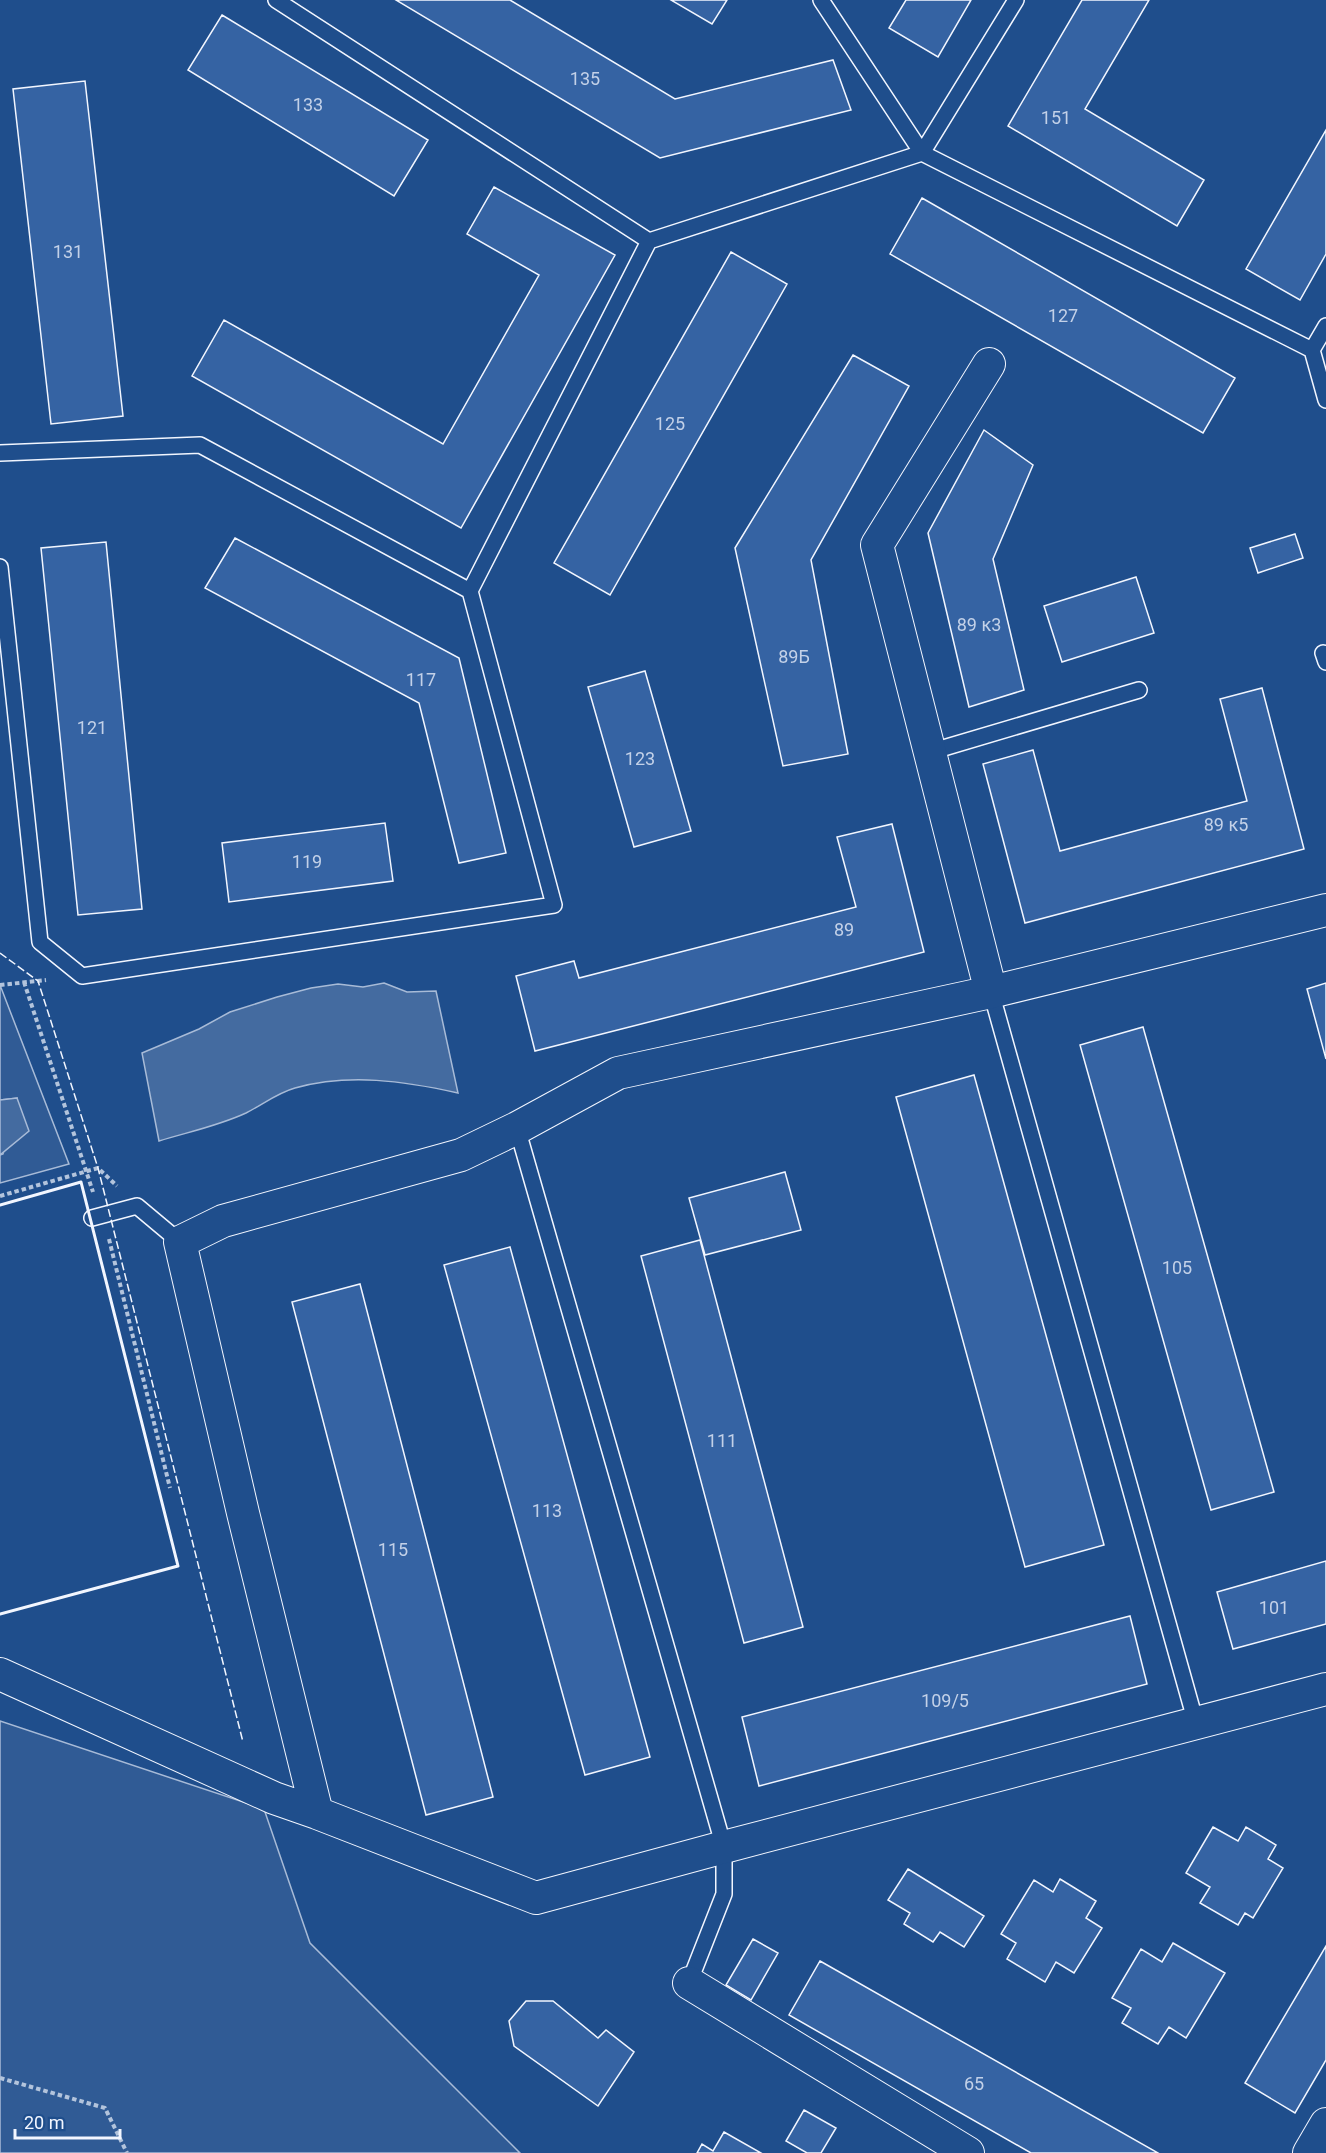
<svg xmlns="http://www.w3.org/2000/svg" width="1326" height="2153" font-family="Roboto,sans-serif">
<style>
.built{fill:#305b95;stroke:#a8bbd7;stroke-width:1.5}
.water{fill:#446ba0;stroke:#a8bbd7;stroke-width:1.5}
.building{fill:#3563a3;stroke:#f2f6ff;stroke-width:1.5}
.lines{fill:none;stroke-linecap:round;stroke-linejoin:round}
.lane-casing{stroke:#f2f6ff;stroke-width:18}
.street-casing{stroke:#f2f6ff;stroke-width:34}
.path{stroke:#b3c4dc;stroke-width:4;stroke-dasharray:4.5 3;stroke-linecap:butt}
.lane{stroke:#1f4e8c;stroke-width:15}
.street{stroke:#1f4e8c;stroke-width:32}
.fence{stroke:#f2f6ff;stroke-width:1.5;stroke-dasharray:8 3;stroke-linecap:butt}
.wall{stroke:#f2f6ff;stroke-width:3}
.labels{text-anchor:middle;stroke-width:4.5;stroke-linejoin:round;paint-order:stroke}
.number-label{font-size:18px;fill:#c3d1e8}
</style>
<rect width="100%" height="100%" fill="#1f4e8c"/>
<path class="built" d="M0,985l69,179 -69,19v-28l3,-1 14,-56 -17,2z
M0,1721l264,88 46,134 210,210h-520z"/>
<path class="water" d="M384,983l23,9 29,-1 22,102c-54,-12 -109,-20 -163,-5 -18,5 -33,17 -49,25 -28,13 -58,19 -87,28l-17,-88 57,-24 31,-17 47,-15 34,-9 27,-4 25,3z
M17,1098l12,33 -29,24v-55z"/>
<path class="building" d="M396,0h114l165,99 158,-39 18,50 -191,48z
M671,0h56l-15,24z
M906,0h65l-33,57 -49,-29z
M1082,0h67l-64,109 119,71 -27,46 -169,-100z
M222,15l206,125 -34,56 -206,-126z
M85,81l38,335 -72,8 -38,-335z
M1326,130v124l-26,46 -54,-31z
M494,187l121,68 -154,273 -269,-152 32,-56 219,124 96,-169 -72,-41z
M922,198l313,180 -32,55 -313,-179z
M731,252l56,32 -177,311 -56,-32z
M853,355l56,31 -98,174 37,194 -65,12 -48,-218z
M984,430l49,35 -40,94 31,131 -55,17 -41,-174z
M1295,534l8,24 -45,15 -8,-25z
M235,538l224,120 47,195 -47,10 -40,-160 -214,-115z
M106,542l36,367 -64,6 -37,-367z
M1136,577l18,56 -92,29 -18,-56z
M645,671l46,160 -57,16 -46,-160z
M1262,688l42,161 -279,74 -42,-159 50,-14 27,101 187,-50 -27,-102z
M385,823l8,58 -164,21 -7,-59z
M892,824l32,128 -389,99 -19,-75 58,-15 5,17 277,-71 -19,-70z
M1326,983v76l-19,-70z
M1143,1027l131,465 -63,18 -131,-465z
M974,1075l130,470 -79,22 -129,-470z
M785,1172l16,58 -96,25 -16,-57z
M700,1240l103,387 -59,16 -103,-387z
M510,1247l140,510 -65,18 -141,-510z
M360,1284l133,513 -67,18 -134,-513z
M1326,1561v63l-93,25 -16,-57z
M1130,1616l17,68 -388,102 -17,-69z
M1213,1827l25,14 8,-14 30,18 -8,14 15,9 -30,50 -8,-5 -7,12 -38,-22 10,-16 -24,-14z
M908,1869l76,47 -20,31 -24,-15 -7,10 -29,-18 6,-11 -22,-13z
M1060,1879l36,22 -10,17 16,10 -28,45 -18,-11 -11,20 -38,-23 9,-16 -15,-9 33,-54 19,12z
M753,1939l25,14 -27,47 -25,-15z
M1173,1943l52,30 -39,65 -17,-11 -11,17 -36,-21 9,-15 -19,-10 29,-49 21,13z
M1326,1946v114l-31,53 -50,-30z
M820,1961l338,192h-127l-242,-138z
M526,2001h27l45,37 8,-8 28,22 -36,54 -84,-60 -5,-25z
M804,2110l32,18 -15,25h-14l-21,-12z
M724,2132l37,21h-64l5,-9 11,7z"/>
<g class="lines">
<defs>
<path id="lane" d="M276,0l373,241 273,-88 94,-153
M821,0l101,153 390,197
M1326,326l-14,24 14,50
M0,453l200,-8 270,146
M0,567l40,375 42,34 472,-71 -84,-314 179,-350
M1323,653l3,9
M930,752l209,-62
M991,992l205,731
M517,1128l207,719v47l-35,89
M92,1218l45,-12 43,36"/>
<path id="street" d="M989,364l-112,181 114,447
M0,1674l274,124 43,15 219,85 188,-51 602,-158
M317,1813l-74,-300 -63,-271 43,-21 238,-66 56,-27 101,-55 373,-81 335,-82
M689,1983l279,170
M1309,2153l17,-29"/>
</defs>
<use href="#lane" class="lane-casing"/>
<use href="#street" class="street-casing"/>
<path class="path" d="M24,982l69,210
M0,985l46,-5
M0,1196l98,-28 19,18
M109,1239l61,249
M0,2078l105,30 22,45"/>
<use href="#lane" class="lane"/>
<use href="#street" class="street"/>
<path class="fence" d="M0,953l38,28 60,187 145,574"/>
<path class="wall" d="M0,1205l81,-23 97,384 -178,48"/>
</g>
<g class="labels">
<g class="number-label">
<text x="585" y="85">135</text>
<text x="308" y="111">133</text>
<text x="1056" y="124">151</text>
<text x="68" y="258">131</text>
<text x="1063" y="322">127</text>
<text x="670" y="430">125</text>
<text x="979" y="631">89 к3</text>
<text x="794" y="663">89Б</text>
<text x="421" y="686">117</text>
<text x="92" y="734">121</text>
<text x="640" y="765">123</text>
<text x="1226" y="831">89 к5</text>
<text x="307" y="868">119</text>
<text x="844" y="936">89</text>
<text x="1177" y="1274">105</text>
<text x="722" y="1447">111</text>
<text x="547" y="1517">113</text>
<text x="393" y="1556">115</text>
<text x="1274" y="1614">101</text>
<text x="945" y="1707">109/5</text>
<text x="974" y="2090">65</text>
</g>
</g>
<path d="M15 2129v9h105v-9" fill="none" stroke="#f2f6ff" stroke-width="3"/>
<text x="24" y="2129" font-size="18" fill="#f2f6ff" stroke="#1f4e8c" stroke-width="4.5" paint-order="stroke">20 m</text>
</svg>
